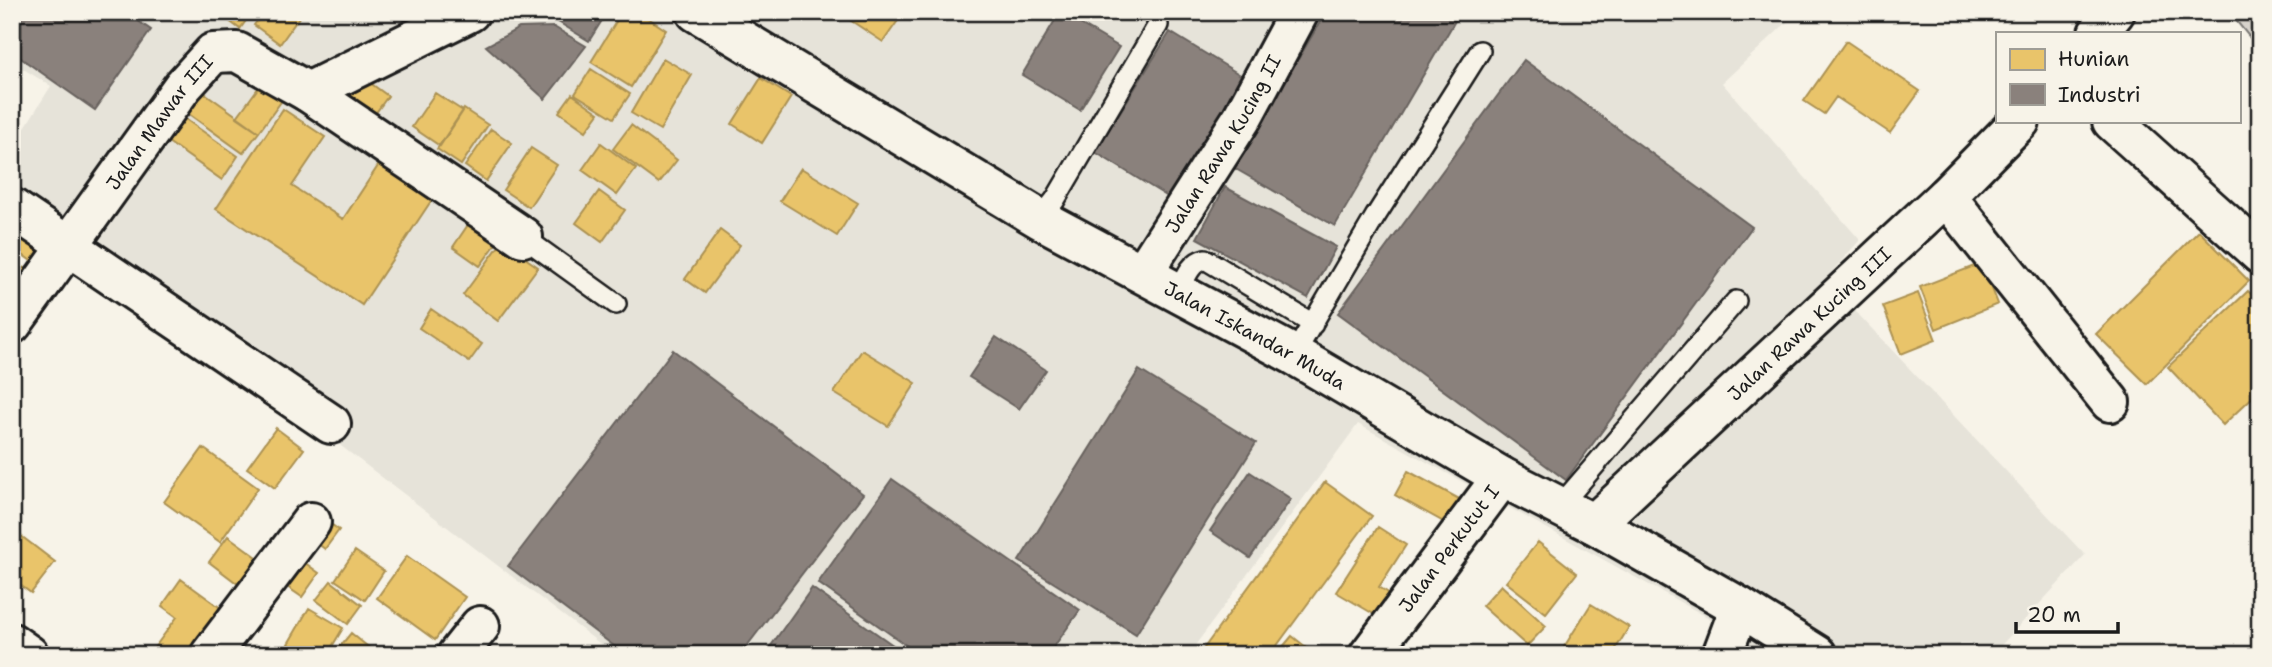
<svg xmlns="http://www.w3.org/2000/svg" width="2272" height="667" font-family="'Shantell Sans',sans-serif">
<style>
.built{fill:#e6e3d9}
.green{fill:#d7d3cb;stroke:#7a7874;stroke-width:2}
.homes{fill:#e9c46a;stroke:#ac9253;stroke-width:2}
.industry{fill:#8a817c;stroke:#69635f;stroke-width:2}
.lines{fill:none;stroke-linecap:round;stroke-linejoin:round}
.lane-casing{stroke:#1c1c1c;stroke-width:24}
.street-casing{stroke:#1c1c1c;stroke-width:44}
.secondary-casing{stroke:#1c1c1c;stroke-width:44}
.lane{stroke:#f7f3e8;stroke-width:19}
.street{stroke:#f7f3e8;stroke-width:38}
.secondary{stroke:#f7f3e8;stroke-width:38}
.labels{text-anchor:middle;stroke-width:7;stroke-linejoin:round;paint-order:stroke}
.street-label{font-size:19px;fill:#1c1c1c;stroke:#f7f3e8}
</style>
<rect width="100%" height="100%" fill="#f7f3e8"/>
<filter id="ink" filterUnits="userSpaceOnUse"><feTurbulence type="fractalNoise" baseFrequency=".0143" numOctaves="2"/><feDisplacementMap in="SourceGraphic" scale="14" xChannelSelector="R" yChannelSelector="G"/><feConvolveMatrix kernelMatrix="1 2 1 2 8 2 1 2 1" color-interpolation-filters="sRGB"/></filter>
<g filter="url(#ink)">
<path class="built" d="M12,12h1786l-76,71 138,157 -35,39 260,276 -93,100h-293l19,-32 -360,-199 -170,231h-573l-603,-460v-47l39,-62 -39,-24z"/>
<path class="green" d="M2229,12h31v38z"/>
<path class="homes" d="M217,12h35l-12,17z
M264,12h37l1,1 -22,31 -26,-19z
M622,12h17l27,18 -35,57 -40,-25z
M843,12h61l-21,30 -42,-28z
M1846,41l74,50 -30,42 -54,-36 -12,17 -20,-13z
M663,58l29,17 -32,55 -29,-17z
M591,69l39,25 -16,24 -39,-24z
M362,77l26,19 -21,29 -25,-19z
M761,78l30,19 -29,46 -30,-19z
M261,84l22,15 -24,33 -22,-15z
M202,91l57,41 -16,21 -57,-41z
M435,93l28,18 -23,35 -28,-19z
M572,94l27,19 -13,18 -27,-19z
M283,109l42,28 -33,49 51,33 37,-56 53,35 -71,107 -146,-96z
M464,109l24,16 -27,40 -24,-16z
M181,116l57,40 -16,24 -58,-41z
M631,125l46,35 -18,23 -46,-34z
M491,129l21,14 -26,38 -21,-15z
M601,143l35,26 -19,26 -35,-25z
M531,148l26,17 -28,42 -26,-17z
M801,168l57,35 -21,33 -57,-35z
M599,191l26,19 -23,32 -26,-19z
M476,213l28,20 -24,33 -27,-19z
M12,219l36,26 -14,18 -22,-16z
M720,230l20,15 -35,48 -20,-14z
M2199,231l50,50 -102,103 -51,-50z
M502,242l36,25 -40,54 -35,-26z
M12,260l16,10 -16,24z
M1982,263l16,41 -62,25 -16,-42z
M2248,291l12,12v87l-37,35 -55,-58z
M1918,293l18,47 -35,14 -18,-48z
M431,309l51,35 -13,18 -50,-34z
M862,350l54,33 -28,43 -54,-33z
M276,428l28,21 -29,39 -28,-20z
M203,448l55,40 -38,54 -56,-40z
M1408,471l64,35 -14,24 -63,-35z
M1325,482l47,34 -102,139h-71z
M328,522l11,8 -14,19 -11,-8z
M1378,527l28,18 -27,42 24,15 -14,21 -53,-31z
M12,529l43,33 -24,31 -19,-14z
M228,536l29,21 -19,27 -29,-22z
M1538,542l39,31 -31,40 -40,-31z
M355,551l29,20 -19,29 -30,-20z
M407,556l58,41 -30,43 -58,-42z
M297,557l22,16 -17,24 -22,-15z
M181,579l41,30 -34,46h-39l28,-38 -15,-11z
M331,581l31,24 -14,19 -32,-24z
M1501,585l45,41 -19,20 -45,-40z
M1591,604l38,23 -17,28h-53z
M309,608l34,20 -16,27h-21l-18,-11z
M351,633l27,22h-45z
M1292,636l24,19h-40z"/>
<path class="industry" d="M12,12h113l26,18 -56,80 -83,-58z
M553,12h50l3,2 -17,27 -39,-24z
M1060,12l59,35 -39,63 -58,-35z
M1326,12h118l12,7 -121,207 -101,-58z
M554,27l32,19 -41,53 -59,-53 33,-18z
M1170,32l82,50 -76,120 -81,-50z
M1524,60l228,167 -186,253 -228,-167z
M1225,187l111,60 -28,51 -111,-60z
M996,337l50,33 -27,39 -50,-32z
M673,350l190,144 -123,161h-114l-118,-89z
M1139,370l117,73 -120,191 -117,-73z
M1250,472l41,27 -41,59 -40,-27z
M892,479l188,131 -32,45h-128l-102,-72z
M812,588l95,67h-132l-7,-5z"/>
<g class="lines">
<defs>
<path id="lane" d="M1040,219l15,-19 103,-175
M523,237l93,67
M1179,292c6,-13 11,-30 26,-33l108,65
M1294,355l81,-138 105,-166
M1559,507l177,-206"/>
<g id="street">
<path d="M2098,33l17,-21"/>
<path d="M308,92l215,145"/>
<path d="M2112,121l148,133"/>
<path d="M1946,196l164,206"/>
<path d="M12,208l319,216"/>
<path id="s1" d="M1143,273l99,-155 57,-106"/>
<path id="s2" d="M12,324l171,-238 30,-33 24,-1 71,40 162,-80"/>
<path id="s3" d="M1594,524l352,-328 74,-75"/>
<path d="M12,643l17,12"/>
<path d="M210,655l101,-133"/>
<path d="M457,655l23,-29"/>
<path id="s4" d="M1369,655l133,-178"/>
<path d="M1722,655l18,-48"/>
</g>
<g id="secondary">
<path id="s5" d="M696,12l344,207 254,136 208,122 92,47 146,83 77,48"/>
</g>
</defs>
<use href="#lane" class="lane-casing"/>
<use href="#street" class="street-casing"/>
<use href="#secondary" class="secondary-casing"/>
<use href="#lane" class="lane"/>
<use href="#street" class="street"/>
<use href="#secondary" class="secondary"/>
</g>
</g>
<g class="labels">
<g class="street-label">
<text dy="7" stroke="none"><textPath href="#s2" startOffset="250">Jalan Mawar III</textPath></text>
<text dy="7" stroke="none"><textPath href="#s1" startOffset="152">Jalan Rawa Kucing II</textPath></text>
<text dy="7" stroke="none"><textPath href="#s3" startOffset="294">Jalan Rawa Kucing III</textPath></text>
<text dy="7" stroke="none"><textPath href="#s5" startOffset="646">Jalan Iskandar Muda</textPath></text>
<text dy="7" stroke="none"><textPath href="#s4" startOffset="133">Jalan Perkutut I</textPath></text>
</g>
</g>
<rect width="2272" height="667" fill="none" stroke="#f7f3e8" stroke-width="42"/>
<rect x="21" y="21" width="2230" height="625" fill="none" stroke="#1c1c1c" stroke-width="2.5" filter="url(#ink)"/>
<rect x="1996" y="32" width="245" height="91" fill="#f7f3e8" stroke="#9f9d96" stroke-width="2"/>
<rect x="2010" y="49" width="35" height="21" fill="#e9c46a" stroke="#9f9d96" stroke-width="2"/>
<text x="2058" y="66" font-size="21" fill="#1c1c1c">Hunian</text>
<rect x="2010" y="84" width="35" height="21" fill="#8a817c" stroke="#9f9d96" stroke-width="2"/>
<text x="2058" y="102" font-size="21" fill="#1c1c1c">Industri</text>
<path d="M2016 622v10h102v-10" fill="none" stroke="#1c1c1c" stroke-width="3.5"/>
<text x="2027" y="622" font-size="21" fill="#1c1c1c" stroke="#f7f3e8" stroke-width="5" paint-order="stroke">20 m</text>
</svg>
